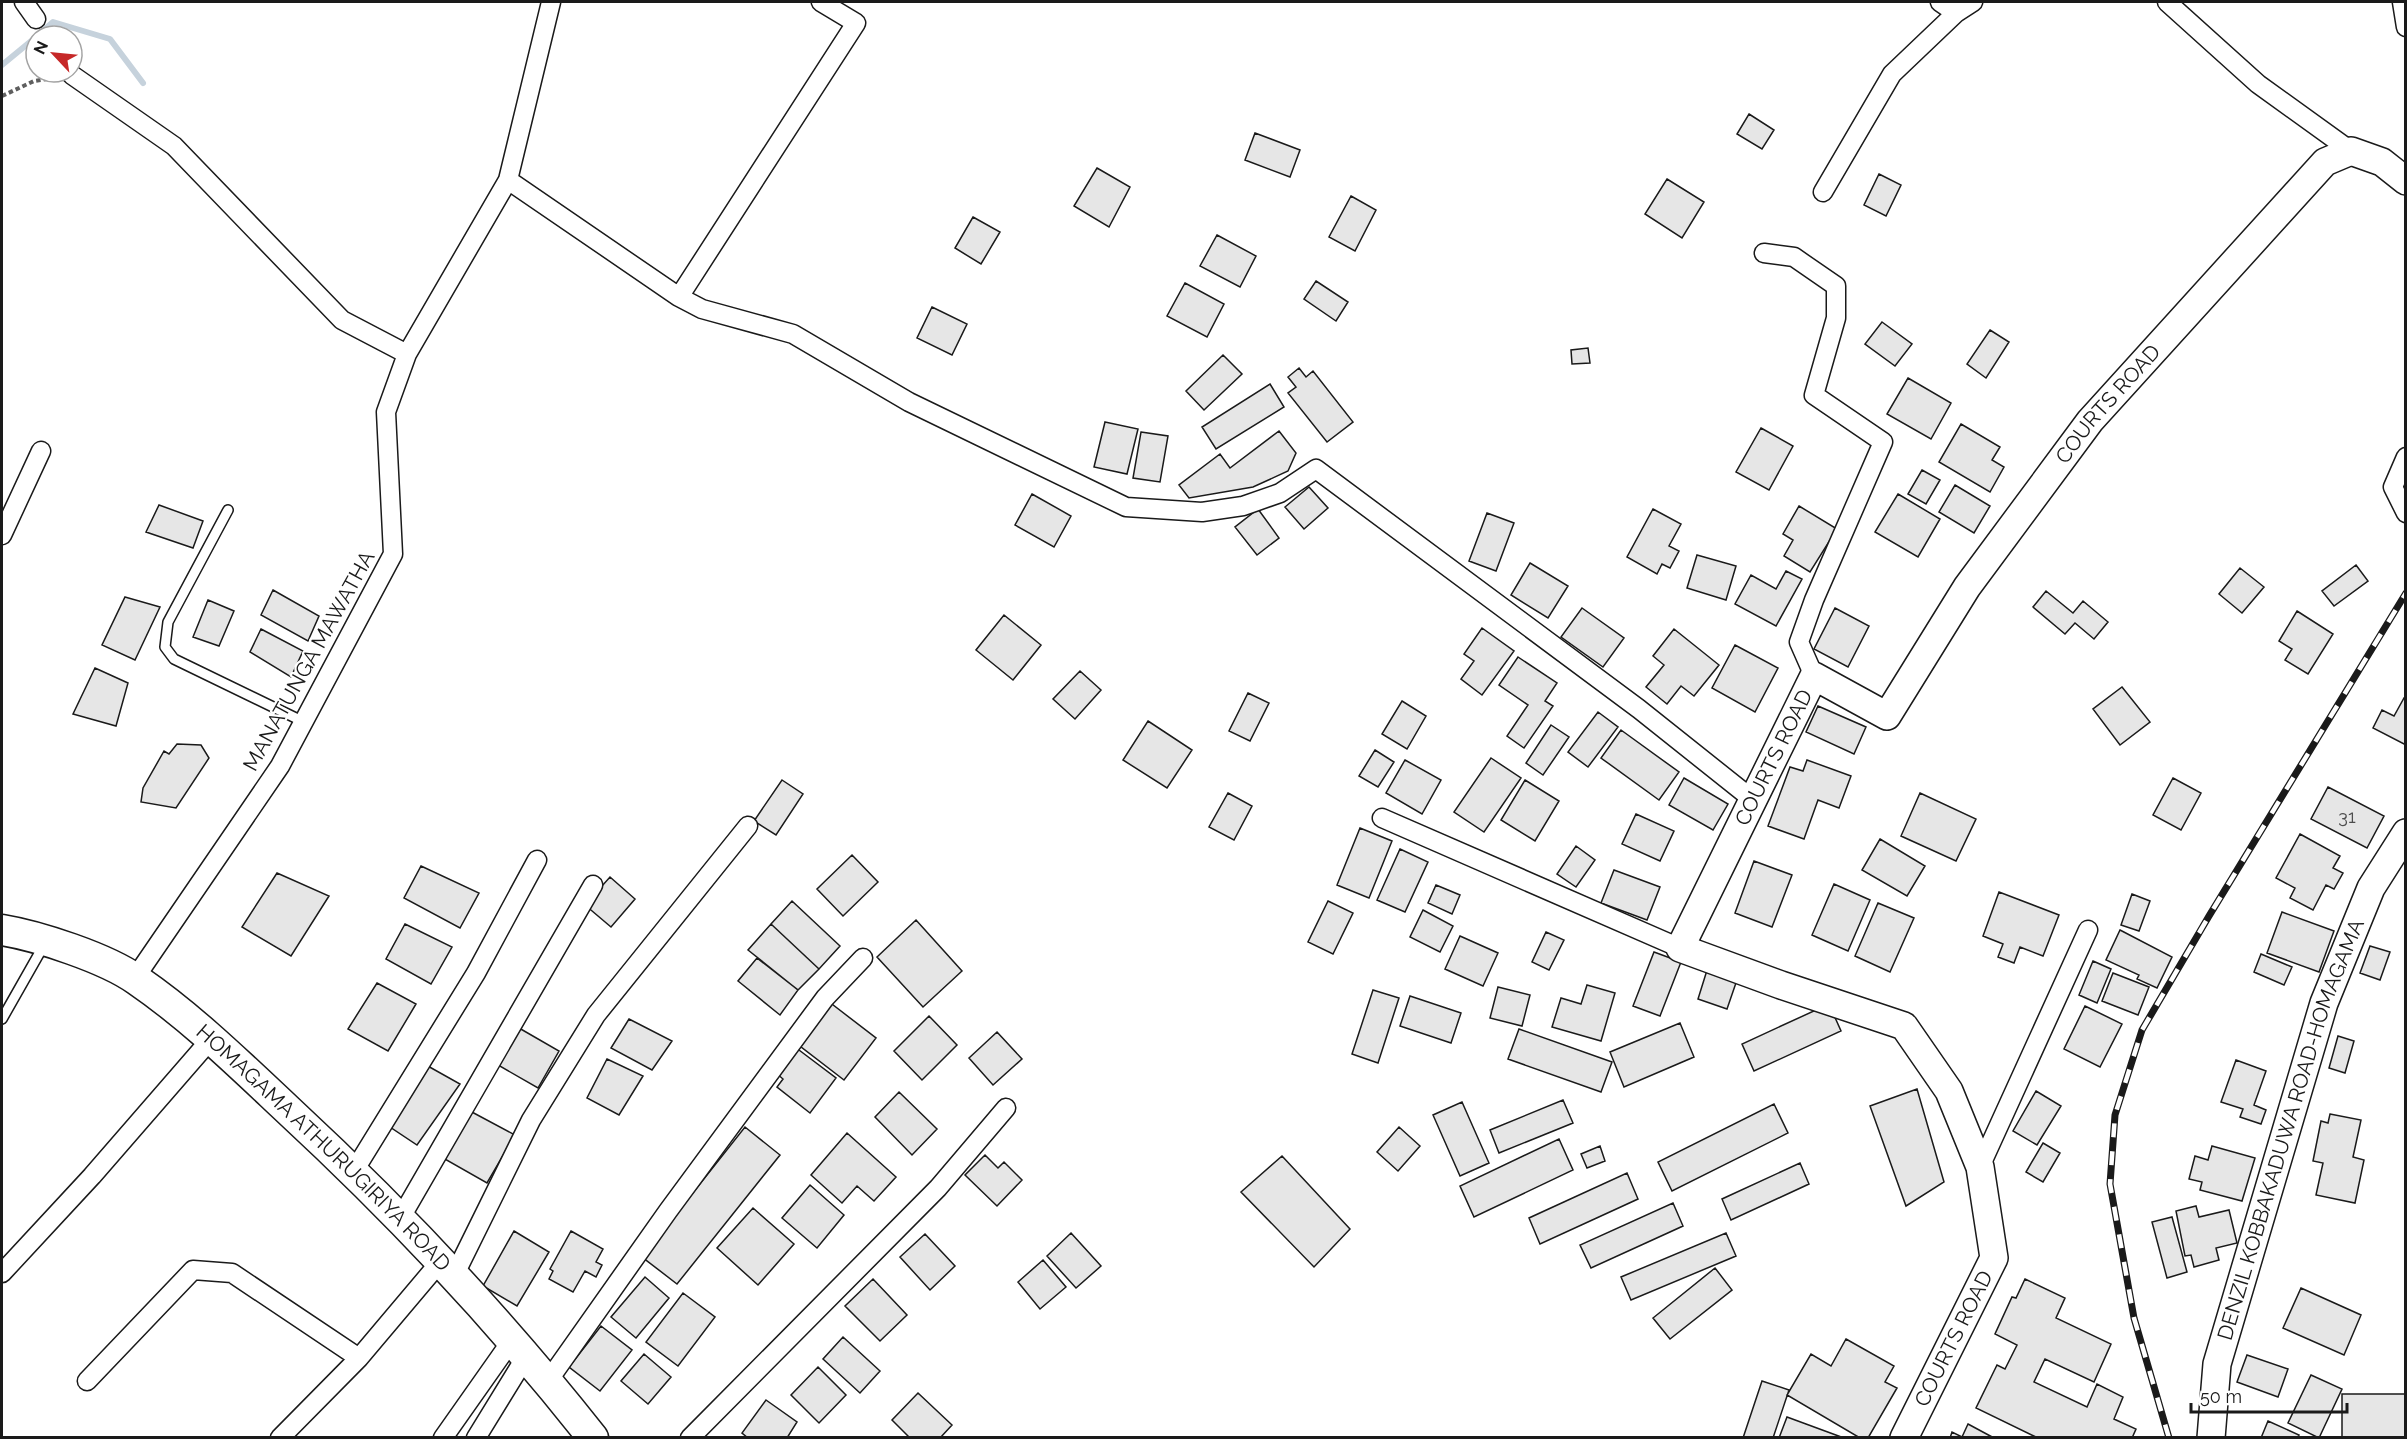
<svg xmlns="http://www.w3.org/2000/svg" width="2407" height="1439" font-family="Raleway,sans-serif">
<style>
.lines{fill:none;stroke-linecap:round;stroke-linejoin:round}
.stream{stroke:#c6d2dc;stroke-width:6}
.building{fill:#e6e6e6;stroke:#1a1a1a;stroke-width:1.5}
.lane-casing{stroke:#1a1a1a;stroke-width:12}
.street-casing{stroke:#1a1a1a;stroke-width:21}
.secondary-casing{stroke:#1a1a1a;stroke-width:30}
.primary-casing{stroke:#1a1a1a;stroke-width:33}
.path{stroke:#5f5f5f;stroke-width:4;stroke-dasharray:4.5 3;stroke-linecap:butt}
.lane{stroke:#fff;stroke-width:9}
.street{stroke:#fff;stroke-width:18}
.secondary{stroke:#fff;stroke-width:27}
.primary{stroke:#fff;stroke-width:30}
.rail-casing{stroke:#1a1a1a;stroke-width:7}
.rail{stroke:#fff;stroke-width:4.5;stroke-dasharray:14;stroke-linecap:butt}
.labels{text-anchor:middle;stroke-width:4.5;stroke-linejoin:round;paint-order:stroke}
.number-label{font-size:18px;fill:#4d4d4d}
.street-label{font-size:21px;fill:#1a1a1a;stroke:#fff}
</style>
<rect width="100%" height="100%" fill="#fff"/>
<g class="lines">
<path class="stream" d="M37,36l16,-14 57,17 33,44
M2,65l34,-28"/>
</g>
<path class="building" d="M1749,114l25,16 -12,19 -25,-15z
M1255,133l45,17 -10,27 -45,-17z
M1097,168l33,19 -21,40 -35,-21z
M1879,174l22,11 -15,31 -22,-11z
M1667,179l37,23 -22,36 -37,-24z
M1351,196l25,14 -21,41 -26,-14z
M973,217l27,15 -19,32 -26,-16z
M1217,235l39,21 -16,31 -40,-21z
M1316,281l32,21 -12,19 -32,-22z
M1185,283l39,21 -17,33 -40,-21z
M932,307l35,17 -15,31 -35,-17z
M1882,322l30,22 -17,22 -30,-22z
M1990,330l19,12 -23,36 -19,-14z
M1588,348l2,15 -18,1 -1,-14z
M1223,355l19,19 -38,36 -18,-19z
M1299,368l7,9 7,-6 40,51 -26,20 -39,-49 8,-6 -8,-10z
M1908,378l43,25 -20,36 -44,-25z
M1270,384l14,23 -68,42 -14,-22z
M1105,422l33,7 -11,45 -33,-7z
M1961,424l39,23 -8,13 12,7 -14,25 -51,-30z
M1761,428l32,18 -24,44 -33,-18z
M1279,431l17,22 -8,18 -35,16 -64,11 -10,-13 41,-31 10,14z
M1141,432l27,4 -8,46 -27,-4z
M1922,470l18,10 -14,24 -18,-10z
M1955,485l35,21 -16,27 -35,-21z
M1309,487l19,21 -24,21 -19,-22z
M1032,494l39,22 -17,31 -39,-22z
M1898,494l42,25 -22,38 -43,-25z
M159,505l44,16 -10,27 -47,-16z
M1799,506l38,23 -27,43 -26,-16 9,-16 -10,-6z
M1258,509l21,29 -22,17 -22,-28z
M1653,509l28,15 -12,22 10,5 -9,17 -8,-4 -5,10 -30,-17z
M1487,513l27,10 -18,48 -27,-10z
M1697,555l39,11 -10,34 -39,-12z
M1530,563l38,23 -20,32 -37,-23z
M2356,565l12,16 -34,25 -12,-15z
M2240,568l24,19 -22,26 -23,-19z
M1786,571l16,8 -26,47 -41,-22 16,-29 25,14z
M273,590l46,26 -11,25 -47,-26z
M2046,591l27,22 10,-12 25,21 -14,17 -19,-16 -10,11 -32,-27z
M125,597l35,10 -25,53 -33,-15z
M208,600l26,11 -15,35 -26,-9z
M1582,608l42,30 -21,29 -42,-30z
M1835,608l34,18 -21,41 -34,-18z
M2297,611l36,23 -25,40 -23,-14 7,-11 -13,-8z
M1004,615l37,30 -28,35 -37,-30z
M1482,628l32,23 -32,44 -21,-16 13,-18 -10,-7z
M261,629l42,22 -12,26 -41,-25z
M1674,629l45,36 -25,31 -13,-10 -14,18 -21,-17 18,-22 -11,-9z
M1735,645l43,23 -23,44 -43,-24z
M1518,657l39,26 -12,18 8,5 -29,42 -17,-12 21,-31 -29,-20z
M95,668l33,15 -12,43 -43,-12z
M1080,671l21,19 -26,29 -22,-20z
M2122,687l28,35 -30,23 -27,-36z
M1248,693l21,10 -19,38 -21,-10z
M2404,698l2,1v46l-33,-17 9,-18 12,6z
M1402,701l24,15 -19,33 -25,-15z
M1818,706l48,21 -12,27 -48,-22z
M1598,712l20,15 -30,40 -20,-15z
M1148,721l44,29 -25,38 -44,-28z
M1551,725l18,12 -26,38 -17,-12z
M1621,730l58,42 -20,28 -58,-42z
M177,744l24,1 8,13 -33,50 -35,-6 2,-14 21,-37 5,3z
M1375,750l19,12 -16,25 -19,-11z
M1491,758l30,20 -37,54 -30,-20z
M1405,760l36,20 -19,34 -36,-21z
M1807,760l44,16 -12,32 -21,-8 -14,39 -36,-13 22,-59 13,4z
M1684,778l44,26 -15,26 -44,-25z
M2173,778l28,15 -20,37 -28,-15z
M782,780l21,14 -27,41 -22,-14z
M1525,780l34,21 -24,40 -34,-21z
M2328,787l56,29 -17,32 -56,-29z
M1228,793l24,13 -18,34 -25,-13z
M1920,793l56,26 -20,42 -55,-25z
M1636,814l38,17 -14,30 -38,-17z
M1360,828l32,13 -23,57 -32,-13z
M2300,834l40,22 -7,12 10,5 -9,16 -8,-4 -13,25 -23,-12 5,-10 -19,-10z
M1880,839l45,27 -18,30 -45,-26z
M1576,846l19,14 -19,27 -19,-13z
M1400,849l28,13 -23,50 -28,-12z
M852,855l26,27 -35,34 -26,-27z
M1754,861l38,14 -20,52 -37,-14z
M421,866l58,27 -19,35 -56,-30z
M1614,870l46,17 -13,33 -46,-17z
M277,873l52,23 -38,60 -49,-29z
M610,877l25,22 -24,28 -26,-22z
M1834,884l36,16 -22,51 -36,-16z
M1436,885l24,10 -8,19 -24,-11z
M1999,892l60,23 -16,41 -23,-9 -6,16 -16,-6 5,-13 -20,-8z
M2132,894l18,7 -11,30 -18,-6z
M792,901l48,45 -21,23 -48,-45z
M1328,901l25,12 -20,41 -25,-12z
M1878,903l36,15 -24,54 -35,-16z
M1423,910l30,16 -13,26 -30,-15z
M2282,912l52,19 -15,41 -52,-19z
M916,920l46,51 -39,36 -46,-50z
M405,924l47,23 -21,37 -45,-25z
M771,924l48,45 -21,21 -50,-40z
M2120,930l52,27 -15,31 -20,-9 2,-4 -33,-15z
M1546,932l18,8 -15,30 -17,-8z
M1460,936l38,17 -15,33 -38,-17z
M2370,946l20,6 -10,28 -20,-7z
M1654,952l27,10 -21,54 -27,-10z
M2261,954l31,13 -8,18 -30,-13z
M757,958l41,32 -18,25 -42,-34z
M2093,961l18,8 -14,34 -18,-8z
M1708,967l30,10 -11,32 -29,-10z
M2113,973l36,14 -11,28 -36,-14z
M377,983l39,21 -28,47 -40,-22z
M1587,985l28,8 -14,48 -49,-14 9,-29 20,6z
M1498,987l32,8 -8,31 -32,-8z
M1373,990l26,8 -21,65 -26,-9z
M1410,996l51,17 -10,30 -51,-17z
M828,1001l48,37 -32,42 -48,-37z
M1829,1004l12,27 -87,40 -12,-27z
M2085,1006l37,18 -22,43 -36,-18z
M929,1016l28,29 -35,35 -28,-29z
M629,1019l43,22 -20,29 -41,-22z
M1680,1023l14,34 -70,30 -14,-35z
M519,1028l40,23 -21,37 -40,-23z
M1519,1029l93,33 -11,30 -93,-33z
M997,1032l25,27 -29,26 -24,-27z
M2338,1036l16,5 -9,32 -16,-5z
M795,1047l41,31 -26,35 -33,-26 6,-8 -7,-6z
M607,1059l36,17 -24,39 -32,-17z
M2236,1060l30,11 -12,34 12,5 -5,14 -21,-7 3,-8 -22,-7z
M426,1065l34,19 -43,61 -27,-18z
M1917,1089l27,93 -38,24 -36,-100z
M2036,1091l25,15 -24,39 -24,-14z
M899,1092l38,37 -25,26 -37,-38z
M1563,1100l10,23 -74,30 -9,-23z
M1462,1102l27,61 -29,13 -27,-61z
M1774,1104l14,29 -116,58 -14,-29z
M470,1111l45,24 -28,48 -44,-25z
M2330,1114l31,6 -8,37 11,3 -9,43 -39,-8 7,-32 -10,-2 8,-40 7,2z
M745,1127l35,28 -103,129 -35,-27z
M1399,1127l21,19 -22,25 -21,-19z
M847,1133l49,44 -22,24 -17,-15 -15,17 -31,-28z
M1559,1139l14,31 -99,47 -14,-31z
M2043,1143l17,10 -17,29 -17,-10z
M1600,1146l5,15 -18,7 -6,-14z
M2212,1146l43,12 -13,43 -42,-11 2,-8 -13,-3 6,-23 13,4z
M985,1155l13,13 6,-6 18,18 -25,26 -32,-31z
M1282,1156l68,73 -36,38 -73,-75z
M1800,1163l9,21 -78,36 -9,-21z
M1627,1173l11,26 -98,45 -11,-26z
M810,1185l34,30 -27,33 -35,-30z
M1673,1203l10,23 -92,42 -11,-23z
M2196,1206l3,11 30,-7 8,33 -21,5 3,12 -25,7 -3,-12 -6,1 -9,-45z
M753,1208l41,36 -36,41 -41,-37z
M2172,1217l15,55 -20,6 -15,-56z
M514,1231l35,21 -32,54 -34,-20z
M571,1231l32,18 -7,13 6,3 -6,12 -11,-6 -12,21 -24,-13 4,-8 -3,-2z
M1071,1233l30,33 -25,22 -29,-32z
M1726,1233l10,23 -105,44 -10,-23z
M925,1234l30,32 -25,24 -30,-33z
M1043,1260l23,27 -26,22 -22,-27z
M1715,1268l17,22 -62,49 -17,-21z
M645,1277l24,21 -33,40 -25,-21z
M873,1279l34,36 -27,26 -35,-35z
M2025,1279l40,19 -9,20 55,26 -17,38 -49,-23 -11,23 53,25 10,-23 26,13 -9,22 22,10 -4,9h-94l-62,-30 21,-43 8,4 12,-24 -22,-11 17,-37 4,1z
M2301,1288l60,27 -17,40 -61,-27z
M683,1293l32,24 -37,49 -32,-24z
M601,1326l31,24 -32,41 -31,-24z
M843,1337l37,34 -20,22 -37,-34z
M1846,1339l48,27 -9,16 12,6 -29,50h-8l-73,-43 24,-41 20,12z
M644,1354l27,23 -23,27 -27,-23z
M2247,1355l41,14 -10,28 -41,-15z
M818,1367l28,28 -27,28 -28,-28z
M2311,1375l31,14 -23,49 -31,-15z
M1762,1381l27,9 -16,48h-30z
M918,1393l34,32 -12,13h-30l-18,-18z
M2342,1394h64l-1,44h-63z
M766,1400l31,22 -10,16h-39l-6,-5z
M1787,1417l57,21h-65z
M2268,1421l31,14 -2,3h-36z
M1968,1424l26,14h-44l2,-6 10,5z"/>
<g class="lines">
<defs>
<path id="lane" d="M228,510l-60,112 -3,25 9,12 130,63
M2,1019l42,-74"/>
<path id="street" d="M24,2l12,17
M1940,2l16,11
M2167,2l91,82 93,67
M2402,2l4,25
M72,75l102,71 168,174 65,34
M508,180l171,117 23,12 91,25 116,68 217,105 76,5 41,-6 37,-13 36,-24 323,240 113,90
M1823,192l69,-118 64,-61 17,-11
M1764,253l30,4 42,29v32l-22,77 69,47 -69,158 -15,42 15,34
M679,297l177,-274 -35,-21
M2406,457l-13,30 13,26
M2,535l39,-84
M1382,818l298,130
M135,978l145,-212 113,-212 -7,-142 21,-58 101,-174 43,-178
M1980,1167l108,-237
M354,1171l122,-198 61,-113
M400,1219l193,-334
M2,1273l90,-97 119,-137
M454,1276l77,-156 65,-105 152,-189
M87,1381l106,-111 39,3 127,85
M548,1381l120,-170 157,-213 38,-40
M280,1438l79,-80 81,-96
M443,1438l69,-98
M476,1438l51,-83
M690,1438l248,-250 68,-80"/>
<g id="secondary">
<path id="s1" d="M1904,1438l90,-180 -14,-91 -31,-76 -45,-65 -123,-41 -101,-37 134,-272 73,40 80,-129 123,-166 235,-259 26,-11 31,11 24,19"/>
<path id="s2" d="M2211,1438l6,-74 107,-361 47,-115 35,-55"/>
</g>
<g id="primary">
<path id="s3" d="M2,930c36,6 104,28 135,50 54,37 103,85 151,130 109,101 212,210 305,328"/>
</g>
</defs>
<use href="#lane" class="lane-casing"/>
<use href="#street" class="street-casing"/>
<use href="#secondary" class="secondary-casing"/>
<use href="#primary" class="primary-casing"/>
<path class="path" d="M2,96l32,-15 20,-3"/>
<use href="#lane" class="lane"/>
<use href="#street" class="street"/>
<use href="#secondary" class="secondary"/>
<use href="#primary" class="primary"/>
<defs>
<path id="rail" d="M2169,1438l-35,-120 -24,-134 5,-69 27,-85 67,-114 197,-323"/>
</defs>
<use href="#rail" class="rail-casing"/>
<use href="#rail" class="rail"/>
</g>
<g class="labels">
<g class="number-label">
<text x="2347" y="823">31</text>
</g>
<g class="street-label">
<text dy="7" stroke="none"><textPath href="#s1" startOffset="1461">COURTS ROAD</textPath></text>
<text transform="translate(309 661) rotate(-61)" y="7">MANATUNGA MAWATHA</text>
<text dy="7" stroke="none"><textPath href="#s1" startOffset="904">COURTS ROAD</textPath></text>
<text dy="7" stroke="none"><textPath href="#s2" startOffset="320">DENZIL KOBBAKADUWA ROAD-HOMAGAMA</textPath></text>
<text dy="7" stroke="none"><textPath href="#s3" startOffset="396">HOMAGAMA ATHURUGIRIYA ROAD</textPath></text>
<text dy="7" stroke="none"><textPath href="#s1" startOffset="111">COURTS ROAD</textPath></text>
</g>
</g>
<rect width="2407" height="1439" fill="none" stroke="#1a1a1a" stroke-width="6"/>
<g transform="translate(54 54) rotate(296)"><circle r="28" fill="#ffffff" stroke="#a3a3a3" stroke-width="1.5"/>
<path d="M0-4.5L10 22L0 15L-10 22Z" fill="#c62828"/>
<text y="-9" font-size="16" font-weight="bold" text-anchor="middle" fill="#1a1a1a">N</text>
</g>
<path d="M2191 1403v9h156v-9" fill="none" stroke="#1a1a1a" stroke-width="3"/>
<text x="2200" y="1403" font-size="18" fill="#1a1a1a" stroke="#ffffff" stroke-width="4.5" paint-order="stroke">50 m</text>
</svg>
